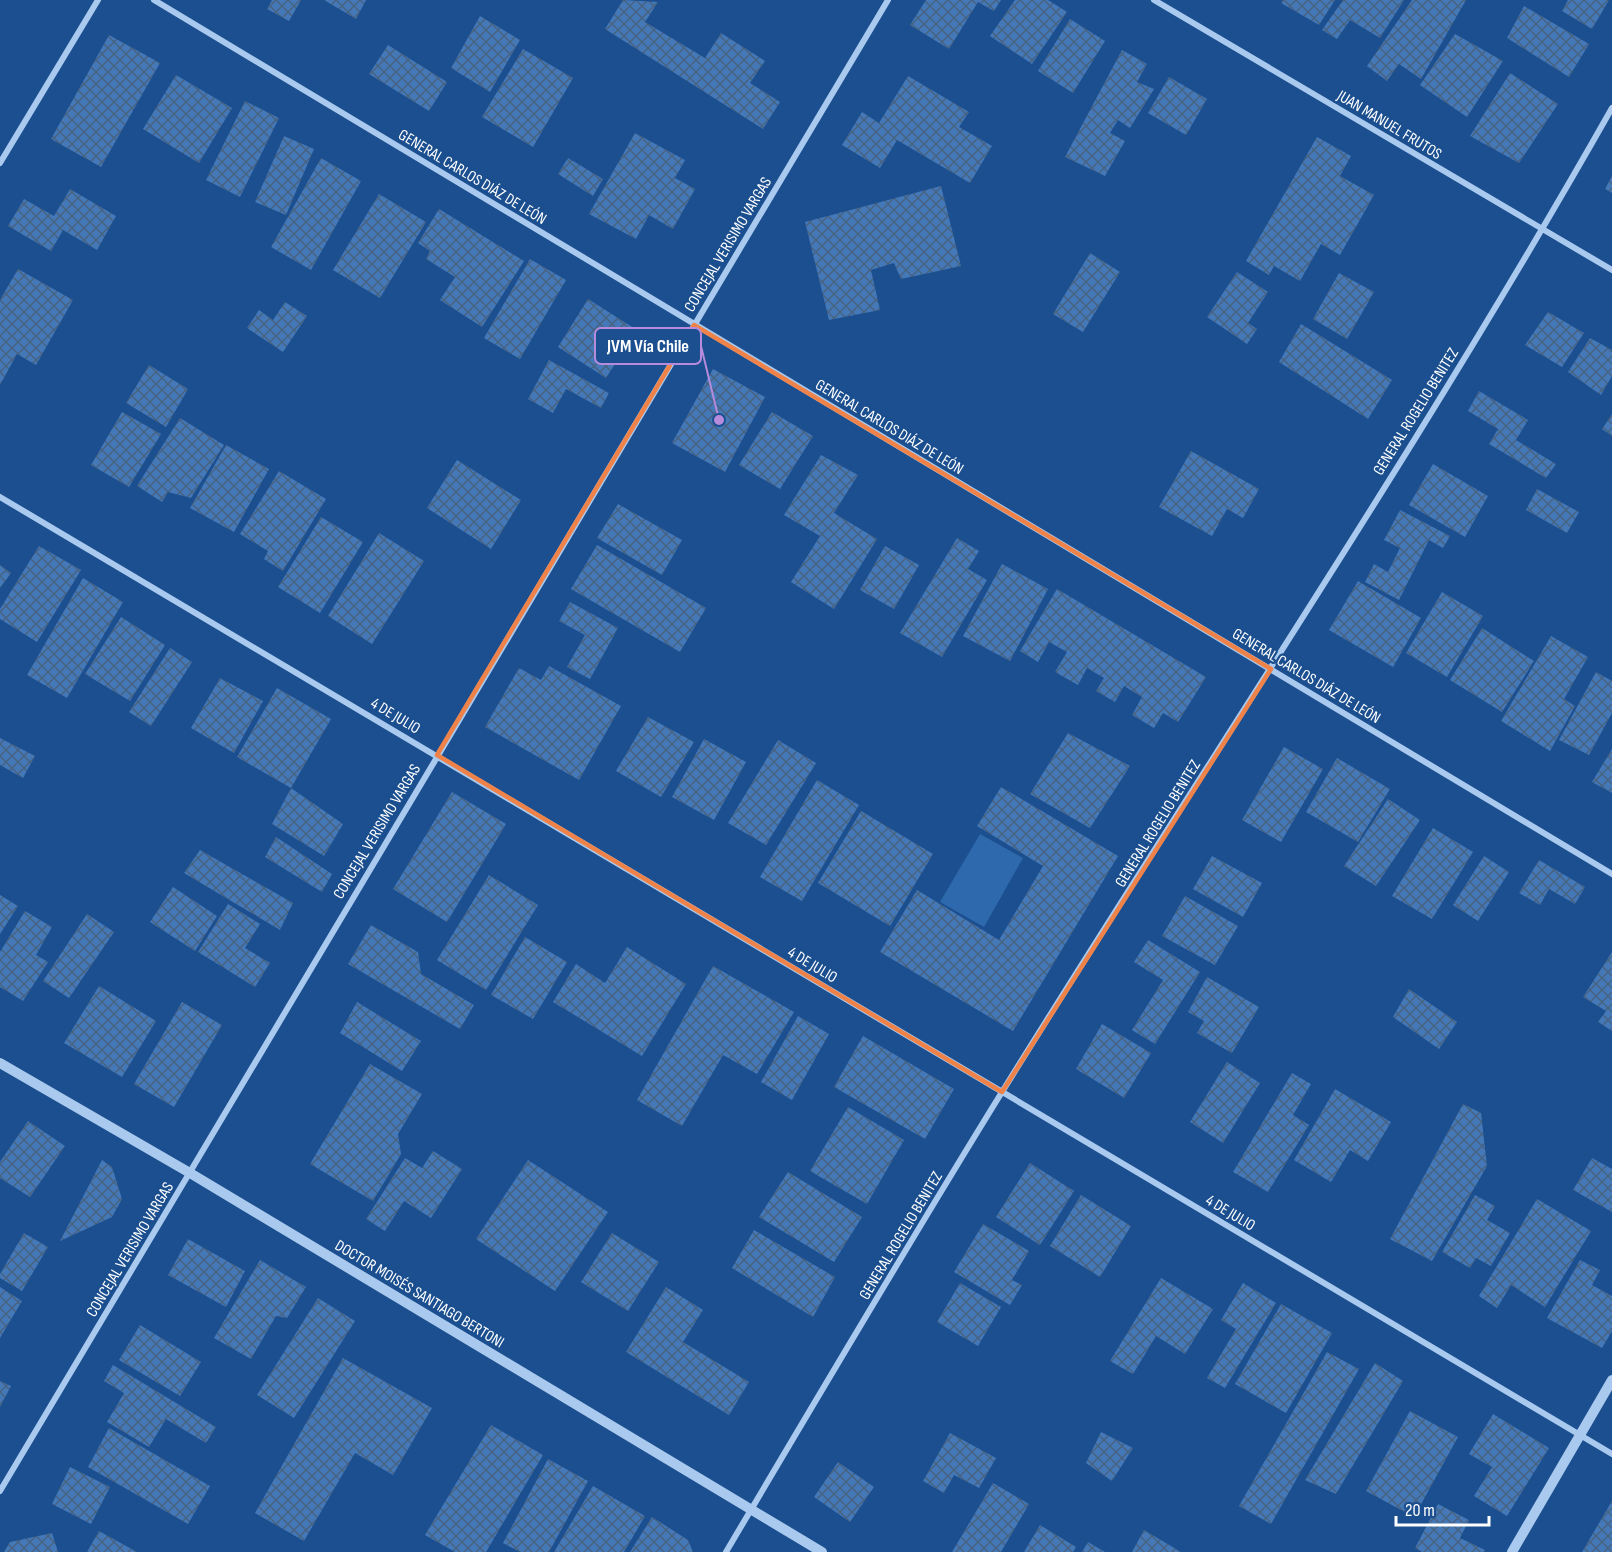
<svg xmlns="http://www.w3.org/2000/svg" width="1612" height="1552" font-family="'Sofia Sans Condensed',sans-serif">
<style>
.green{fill:#2e69ad}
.building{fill:url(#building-cross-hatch)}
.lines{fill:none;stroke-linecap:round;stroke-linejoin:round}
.minor{stroke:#a9c9ee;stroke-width:6}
.tertiary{stroke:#a9c9ee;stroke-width:10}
.marked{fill:none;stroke:#ee8249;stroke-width:4.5;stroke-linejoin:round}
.labels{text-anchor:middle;stroke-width:4.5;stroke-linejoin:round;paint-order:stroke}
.street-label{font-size:16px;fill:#fff;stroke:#1b4f8f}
.leader{fill:none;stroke:#b68bdc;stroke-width:2}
.callout-dot{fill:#b68bdc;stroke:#1b4f8f;stroke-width:2}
.callout{fill:#1b4f8f;stroke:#b68bdc;stroke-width:2}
.callout-label{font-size:18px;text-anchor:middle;font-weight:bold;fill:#fff}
</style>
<defs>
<pattern id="building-cross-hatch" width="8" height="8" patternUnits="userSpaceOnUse" patternTransform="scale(1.5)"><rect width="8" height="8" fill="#4478b7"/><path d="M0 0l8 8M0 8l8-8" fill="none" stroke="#486282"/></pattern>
</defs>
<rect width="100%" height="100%" fill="#1b4f8f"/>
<path class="green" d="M980,834l43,24 -39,69 -44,-25z"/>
<path class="building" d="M272,0h29l-12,21 -22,-12z
M324,0h42l-10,19z
M623,0l35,2 -13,20 60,36 16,-25 44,28 -15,22 30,19 -17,27 -158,-100z
M926,0h75l-7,11 -16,-9 -29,47 -39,-24z
M1015,0h33l19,12 -35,52 -42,-28z
M1283,0h52l-16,25 -38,-22z
M1343,0h61l-24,38 -30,-18 -13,19 -15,-9z
M1412,0h54l-45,79 -22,-15 -12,17 -20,-15z
M1568,0h41l-17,29 -30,-18z
M1524,6l65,38 -20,33 -62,-39z
M480,16l40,24 -30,52 -39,-24z
M1070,19l35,22 -32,52 -35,-22z
M1455,34l48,27 -36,56 -47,-32z
M109,35l51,28 -59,104 -50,-28z
M388,45l59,37 -18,29 -60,-37z
M523,49l50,29 -40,69 -51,-30z
M1122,50l25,14 -10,18 17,7 -24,39 -12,-8 -8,13 15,8 -20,35 -40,-19z
M1510,73l48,31 -39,59 -49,-27z
M176,75l56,33 -33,55 -56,-34z
M908,76l61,36 -10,15 33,19 -22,37 -73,-43 -17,28 -38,-23 20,-33 17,11z
M1169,77l38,22 -21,36 -38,-22z
M245,101l34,17 -39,79 -34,-17z
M635,133l50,27 -10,18 20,11 -22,40 -24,-14 -13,24 -47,-25z
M284,136l30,13 -28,66 -31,-13z
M1317,137l34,19 -11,20 34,19 -34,60 -19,-11 -21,37 -26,-15 -5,9 -23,-14z
M321,158l40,23 -50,89 -40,-23z
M568,158l35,21 -10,17 -35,-22z
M1612,176v17l-7,-4z
M941,186l20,80 -60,13 -7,-16 -23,7 9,40 -51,10 -24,-98z
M70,189l46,27 -19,34 -34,-20 -12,21 -43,-25 16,-27 30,17z
M379,194l47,28 -46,76 -47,-28z
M439,209l85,52 -42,66 -42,-27 15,-23 -29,-18 4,-8 -12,-8z
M1090,253l30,19 -37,60 -30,-18z
M530,259l36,21 -46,79 -36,-21z
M18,269l55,31 -37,65 -19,-11 -17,31v-85z
M1237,272l31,20 -20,31 9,6 -10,15 -40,-27z
M1339,273l35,19 -27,47 -34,-20z
M588,299l49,31 -31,48 -48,-31z
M285,302l22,14 -24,36 -36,-24 12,-18 14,10z
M1548,312l36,21 -22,34 -37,-22z
M1301,324l91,56 -24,39 -89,-57z
M1590,338l22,12v26l-11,19 -33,-23z
M549,360l60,33 -8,15 -35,-19 -13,24 -25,-14z
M149,365l39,24 -22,38 -40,-24z
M713,369l52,28 -40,75 -53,-29z
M1479,391l49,29 -12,20 40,24 -10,14 -57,-34 9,-15 -30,-18z
M122,412l39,22 -32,53 -38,-22z
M772,412l41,24 -33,53 -41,-24z
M1612,414v22l-10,-7z
M180,418l44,27 -33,53 -23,-6 -6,10 -25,-16z
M226,445l43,24 -35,63 -44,-24z
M1191,451l68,38 -16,29 -16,-9 -15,27 -53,-29z
M821,455l37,20 -24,38 43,26 -43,70 -43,-27 29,-46 -36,-21z
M457,460l64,40 -30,49 -64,-41z
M1433,464l55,32 -23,41 -56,-32z
M279,471l47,28 -43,72 -19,-12 4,-8 -28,-17z
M1537,489l42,23 -12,21 -41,-23z
M618,504l64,36 -20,35 -65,-37z
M1400,510l50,26 -7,12 -14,-8 -30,60 -34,-18 9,-18 14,8 12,-24 -16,-8z
M321,517l42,25 -43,71 -42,-26z
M379,533l45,28 -52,83 -44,-28z
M957,538l22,13 -11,18 19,11 -45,77 -42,-24z
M597,545l109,63 -26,44 -109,-63z
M39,546l42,24 -44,72 -37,-23v-10z
M885,546l34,19 -25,44 -34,-19z
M1002,564l46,25 -38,72 -47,-25z
M0,565l11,8 -11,15z
M83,578l40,24 -56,96 -40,-23z
M1358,581l63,37 -28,49 -64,-37z
M1057,589l149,88 -28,45 -15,-9 -9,15 -22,-13 10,-18 -18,-11 -9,16 -19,-11 8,-13 -17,-10 -9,17 -23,-13 12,-20 -18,-10 -11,20 -18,-11z
M1442,592l41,24 -36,61 -41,-24z
M570,602l48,26 -28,51 -23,-12 18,-32 -26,-14z
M121,617l44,28 -35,56 -45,-27z
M1482,628l52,33 -32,51 -52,-32z
M1551,636l37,21 -24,42 11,7 -25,45 -49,-30z
M170,648l22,14 -41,64 -22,-14z
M549,666l72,40 -42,74 -94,-53 34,-59 22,12z
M1596,672l16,9v32l-23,42 -30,-15z
M220,678l43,23 -29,52 -43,-25z
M277,688l54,31 -40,69 -54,-31z
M648,717l46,25 -33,55 -45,-26z
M1068,733l62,33 -40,62 -60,-34z
M0,738l35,18 -12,22 -23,-13z
M704,739l42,23 -32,58 -42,-23z
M778,740l38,23 -50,82 -38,-22z
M1284,747l39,22 -42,73 -39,-22z
M1612,749v44l-20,-11z
M1337,758l53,31 -32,53 -52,-30z
M817,780l42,25 -57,96 -42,-24z
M1001,787l117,69 -105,175 -133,-79 37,-62 82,50 44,-74 -66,-40z
M291,788l52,36 -19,32 -52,-32z
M452,792l54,32 -59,98 -54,-33z
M1388,799l32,21 -44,66 -32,-20z
M861,811l72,43 -43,72 -72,-43z
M1433,828l40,24 -41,67 -40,-23z
M276,837l56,37 -10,18 -57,-35z
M200,850l93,53 -13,27 -96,-57z
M1212,856l50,27 -19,34 -50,-28z
M1484,856l25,16 -31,49 -25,-16z
M1539,860l46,27 -10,17 -26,-15 -9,16 -21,-12z
M489,875l49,30 -52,85 -49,-30z
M173,887l44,29 -22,35 -45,-29z
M0,895l18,11 -18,28z
M1185,896l53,30 -23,39 -53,-29z
M228,904l32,20 -15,24 25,15 -15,24 -57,-35z
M25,911l27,16 -16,28 12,7 -25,39 -23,-14v-35z
M87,914l27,18 -45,66 -26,-17z
M371,925l47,27 3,22 53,31 -14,24 -112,-65z
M525,937l42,25 -34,57 -42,-24z
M1148,940l52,32 -45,72 -23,-14 31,-50 -29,-18z
M627,947l59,37 -44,72 -89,-54 23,-38 29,19z
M1612,952v79l-14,-9 8,-11 -23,-14z
M713,966l81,46 -37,62 -34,-19 -41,71 -45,-26z
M1207,977l52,30 -27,46 -35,-20 7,-12 -16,-9z
M99,986l57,35 -34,56 -58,-34z
M1409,989l48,33 -18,27 -46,-32z
M182,1002l40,23 -48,82 -40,-23z
M357,1002l64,39 -19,30 -62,-38z
M798,1016l31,18 -37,66 -31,-18z
M1102,1024l49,29 -27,45 -48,-29z
M863,1036l91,53 -29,50 -91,-52z
M1227,1062l33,21 -37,60 -33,-21z
M370,1064l52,30 -24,40 3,20 -28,47 -63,-37z
M1292,1073l19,11 -18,31 16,10 -41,67 -35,-20z
M1335,1089l56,33 -23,39 -18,-11 -19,32 -37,-22z
M1463,1104l18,9 6,53 -55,95 -42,-22z
M848,1107l56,33 -37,64 -57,-33z
M28,1121l37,25 -35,51 -30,-19v-16z
M433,1151l29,18 -31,49 -27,-17 -19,30 -19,-12 39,-61 17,10z
M1592,1158l20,11v43l-39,-22z
M102,1160l10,7 10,32 -10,18 -52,24z
M528,1160l80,52 -53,79 -79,-52z
M1030,1163l44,28 -34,54 -44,-28z
M788,1172l74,45 -28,45 -75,-45z
M1081,1195l50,31 -31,51 -50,-31z
M1475,1195l20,11 -8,14 23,13 -19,33 -15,-8 -6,10 -28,-16z
M1537,1199l54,32 -46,76 -34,-22 -14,23 -18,-12z
M983,1224l46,27 -17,29 10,5 -12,20 -56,-33z
M754,1230l81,47 -22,40 -81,-49z
M24,1233l24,14 -26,44 -22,-13v-4z
M612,1233l47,29 -31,49 -47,-29z
M188,1239l57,32 -19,36 -58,-32z
M260,1260l46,27 -19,31 -11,-2 -25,43 -37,-21z
M1580,1260l20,10 -8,15 20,11v35l-10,17 -55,-30z
M1161,1278l52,31 -28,45 -29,-18 -23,38 -23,-13z
M960,1283l41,24 -23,39 -41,-24z
M1243,1283l33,20 -51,85 -18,-10 29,-49 -15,-9z
M0,1287l22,14 -22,37z
M666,1287l37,23 -20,32 66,40 -20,33 -103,-63z
M318,1298l37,23 -61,97 -37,-23z
M1281,1304l51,29 -46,80 -51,-29z
M140,1325l61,37 -21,34 -61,-36z
M1327,1352l32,17 -88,155 -32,-18z
M343,1358l89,50 -39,67 -38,-22 -51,88 -49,-28z
M1375,1363l28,18 -67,113 -31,-14z
M113,1365l103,62 -10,16 -40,-24 -17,28 -42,-25 17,-29 -20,-12z
M0,1381l11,5 -11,21z
M1410,1411l48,26 -44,80 -48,-26z
M1493,1414l56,34 -42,68 -33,-20 18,-29 -23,-13z
M491,1425l52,30 -57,97h-31l-30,-17z
M109,1428l101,58 -22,38 -100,-57z
M1101,1432l32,16 -21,33 -26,-18z
M950,1433l46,25 -17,30 -25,-13 -10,18 -21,-12z
M548,1459l40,22 -39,71h-29l-17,-9z
M838,1462l36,25 -24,35 -36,-25z
M70,1467l40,20 -19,37 -39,-20z
M993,1483l36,21 -28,48h-49z
M593,1486l52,30 -21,36h-70z
M1612,1501v51h-30z
M1438,1504l31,16 -9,18 25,12 -1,2h-62l-7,-4z
M652,1517l36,23 5,12h-63z
M1040,1525l36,22 -3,5h-49z
M1144,1530l37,22h-49z
M99,1531l38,21h-50z
M52,1533l6,19h-54l6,-10z
M1088,1542l17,10h-23z"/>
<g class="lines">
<path class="minor" d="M154,0l1458,874
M1154,0l458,270
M0,163l98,-163
M0,497l1612,957
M0,1491l888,-1491
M726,1552c91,-154 182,-308 276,-460 203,-328 420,-648 610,-984"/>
<path class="tertiary" d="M0,1063l190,110 632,379
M1512,1552l100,-172"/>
</g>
<path class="marked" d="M694,325l577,344 -269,423 -565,-337z"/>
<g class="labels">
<g class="street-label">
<text transform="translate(1390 124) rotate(31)" y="6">JUAN MANUEL FRUTOS</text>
<text transform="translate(473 176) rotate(31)" y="6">GENERAL CARLOS DIÁZ DE LEÓN</text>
<text transform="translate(727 244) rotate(-59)" y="6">CONCEJAL VERISIMO VARGAS</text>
<text transform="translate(1415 411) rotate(-58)" y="6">GENERAL ROGELIO BENITEZ</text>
<text transform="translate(890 426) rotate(31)" y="6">GENERAL CARLOS DIÁZ DE LEÓN</text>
<text transform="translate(1307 675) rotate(31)" y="6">GENERAL CARLOS DIÁZ DE LEÓN</text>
<text transform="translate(396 715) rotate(31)" y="6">4 DE JULIO</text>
<text transform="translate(1157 823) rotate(-58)" y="6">GENERAL ROGELIO BENITEZ</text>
<text transform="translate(376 831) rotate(-59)" y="6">CONCEJAL VERISIMO VARGAS</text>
<text transform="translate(813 964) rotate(31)" y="6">4 DE JULIO</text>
<text transform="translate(1231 1212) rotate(31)" y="6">4 DE JULIO</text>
<text transform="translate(900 1235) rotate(-59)" y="6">GENERAL ROGELIO BENITEZ</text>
<text transform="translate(129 1249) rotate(-59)" y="6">CONCEJAL VERISIMO VARGAS</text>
<text transform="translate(420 1293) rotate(31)" y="6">DOCTOR MOISÉS SANTIAGO BERTONI</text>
</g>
</g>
<path class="leader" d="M719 420L701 346"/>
<circle class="callout-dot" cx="719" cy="420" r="6"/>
<rect class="callout" x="595" y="328" width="106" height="36" rx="6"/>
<g class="callout-label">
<text x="648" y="352">JVM Vía Chile</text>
</g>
<path d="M1396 1516v9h93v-9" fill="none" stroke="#ffffff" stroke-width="3"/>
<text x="1405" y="1516" font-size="18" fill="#ffffff" stroke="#1b4f8f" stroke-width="4.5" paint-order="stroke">20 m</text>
</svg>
